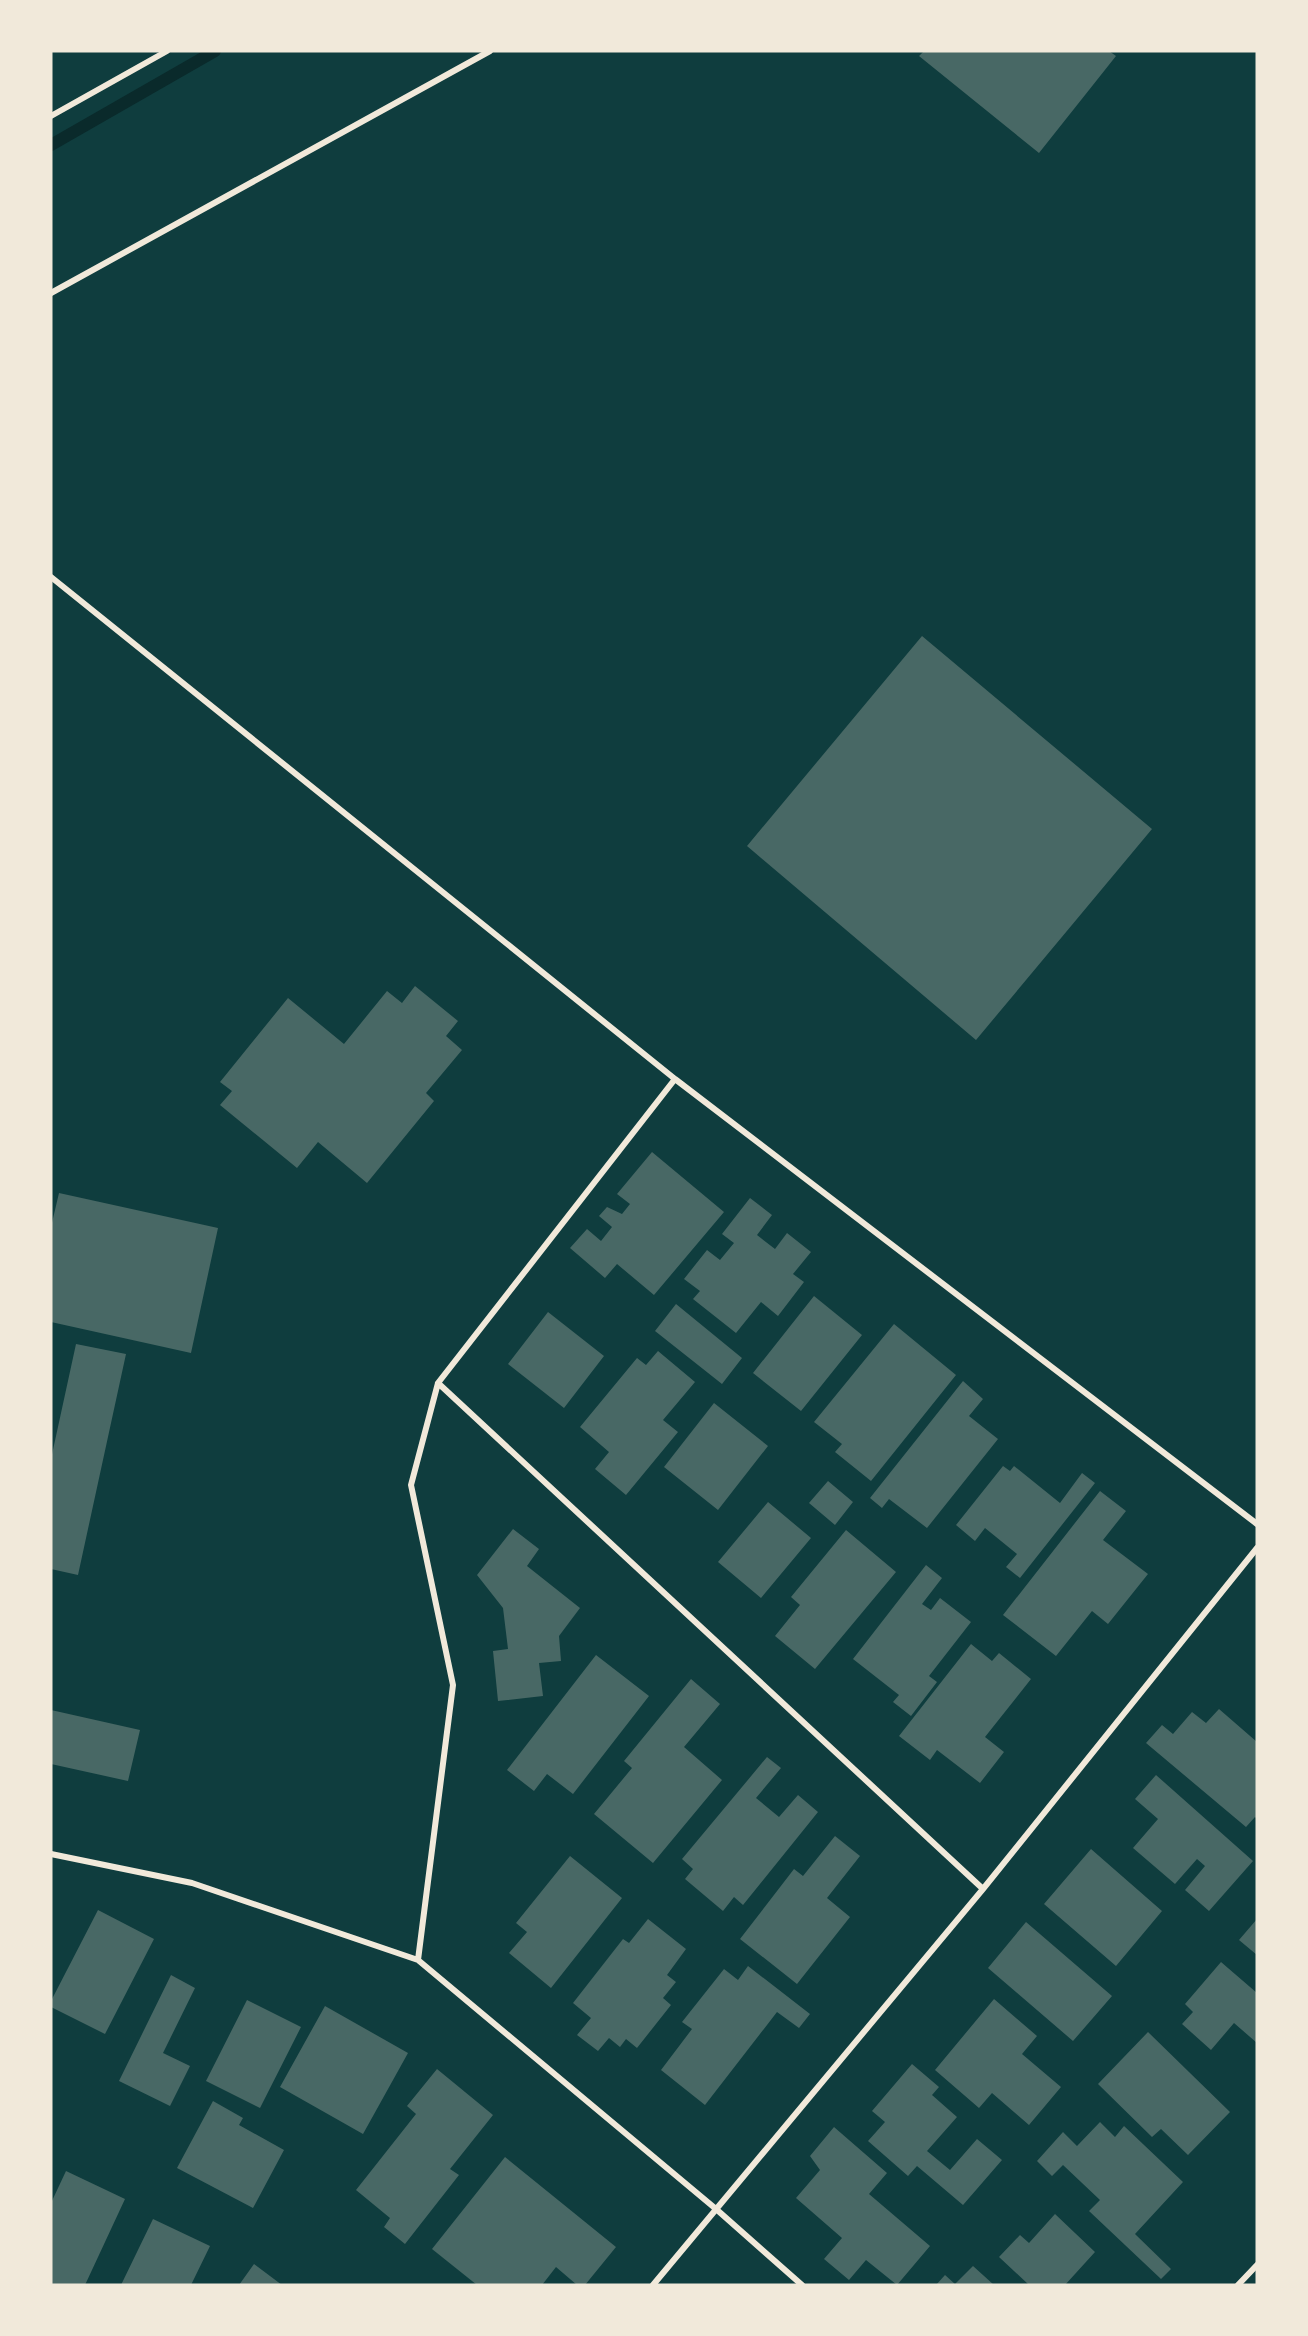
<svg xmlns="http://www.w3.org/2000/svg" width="1308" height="2336" font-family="'Space Grotesk',sans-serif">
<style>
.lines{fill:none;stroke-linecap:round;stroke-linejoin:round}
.stream{stroke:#0a2a2b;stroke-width:12}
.building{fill:#486865}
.minor{stroke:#f1e9da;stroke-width:6}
</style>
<rect width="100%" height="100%" fill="#0f3d3e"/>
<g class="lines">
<path class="stream" d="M51,145l164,-94"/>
</g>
<path class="building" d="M924,51h185l7,5 -77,97 -120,-97z
M922,636l230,193 -176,211 -229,-194z
M415,986l43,35 -12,15 16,14 -36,43 8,8 -67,82 -49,-41 -21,26 -77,-63 12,-14 -12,-9 68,-84 56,46 43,-53 15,12z
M652,1152l72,60 -70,83 -37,-31 -12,14 -35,-30 17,-19 14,12 11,-14 -13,-11 8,-9 15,7 8,-10 -13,-10z
M59,1193l159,35 -27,125 -140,-31v-95z
M750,1198l22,17 -15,20 18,14 12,-16 24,19 -18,22 11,8 -26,34 -17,-14 -25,31 -43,-34 7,-8 -16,-12 23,-29 13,10 14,-17 -12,-9z
M814,1296l48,39 -61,76 -48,-38z
M676,1304l66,54 -20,26 -67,-53z
M548,1312l56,44 -40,52 -56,-44z
M894,1324l62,51 -85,106 -36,-29 7,-8 -28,-22z
M76,1344l50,10 -48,221 -27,-6v-110z
M658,1351l37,31 -32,38 15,12 -52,63 -31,-26 14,-17 -29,-25 57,-69 9,7z
M963,1381l20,18 -14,17 29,23 -71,89 -38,-29 -7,9 -12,-10z
M714,1403l54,43 -50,64 -54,-43z
M1003,1466l7,5 4,-5 46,37 22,-30 13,10 -75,95 -14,-11 11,-13 -32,-26 -10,13 -19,-16z
M828,1481l25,21 -18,23 -26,-22z
M1100,1491l26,20 -23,29 45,34 -40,50 -16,-13 -36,45 -53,-41z
M768,1502l43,36 -50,60 -43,-36z
M513,1529l26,20 -12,17 53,42 -21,28 2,25 -22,2 4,33 -45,5 -5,-50 15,-2 -5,-41 -26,-33z
M846,1530l50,42 -81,97 -40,-33 25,-31 -9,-8z
M926,1565l16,13 -20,26 9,6 9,-12 31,24 -42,54 8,6 -26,34 -18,-14 6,-7 -46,-36z
M971,1644l21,17 7,-8 32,26 -46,58 19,15 -24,31 -43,-33 -7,10 -31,-24z
M596,1655l53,41 -76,98 -26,-20 -13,17 -27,-21z
M691,1679l29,25 -36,43 38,33 -69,83 -59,-49 38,-46 -8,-7z
M1219,1709l38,33v77l-2,-2 -9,10 -100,-84 16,-18 11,9 19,-22 14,11z
M51,1710l89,20 -12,51 -77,-17z
M767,1757l14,11 -25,30 23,19 19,-22 20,17 -75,93 -9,-8 -11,14 -38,-32 8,-10 -11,-10z
M1156,1775l97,86 -44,50 -24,-21 20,-24 -8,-7 -22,25 -42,-36 25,-29 -23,-20z
M835,1836l25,20 -33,42 23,19 -53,67 -57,-45 54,-70 9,7z
M1091,1849l71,62 -46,55 -72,-62z
M570,1856l52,42 -71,90 -42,-35 18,-21 -11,-9z
M98,1910l56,29 -49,95 -54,-27v-6z
M648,1919l38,30 -19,26 9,7 -13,16 8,7 -34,43 -11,-9 -6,8 -11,-9 -11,13 -21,-16 14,-17 -18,-15 50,-64 6,4z
M1257,1919v36l-18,-15z
M1026,1922l86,74 -39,45 -85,-73z
M1221,1962l36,31v50l-23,-20 -23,27 -29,-26 11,-12 -8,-8z
M748,1966l62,48 -11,14 -22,-16 -72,93 -44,-35 31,-41 -10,-7 42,-53 14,11z
M171,1975l24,13 -32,65 27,13 -20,40 -51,-25z
M994,1999l43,37 -15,18 39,33 -32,38 -37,-32 -13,15 -44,-38z
M247,2000l54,27 -41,81 -54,-27z
M325,2006l83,47 -45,81 -83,-47z
M1148,2032l82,80 -42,43 -27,-26 -9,8 -54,-53z
M912,2064l27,23 -7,8 25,22 -30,34 23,19 27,-31 25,21 -39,45 -46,-39 -9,10 -40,-35 17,-19 -13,-11z
M437,2069l56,46 -43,54 9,6 -54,69 -21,-17 6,-9 -34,-28 60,-76 -9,-8z
M213,2101l30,17 -4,7 45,25 -31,58 -76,-40z
M1100,2122l15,15 9,-11 59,56 -48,52 36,35 -10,10 -72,-68 11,-11 -37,-35 -11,11 -15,-15 26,-29 14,14z
M834,2127l53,46 -18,21 61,52 -33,39 -31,-25 -17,20 -25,-21 18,-21 -46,-40 24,-28 -10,-14z
M505,2157l111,90 -31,38h-8l-21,-18 -14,18h-65l-45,-36z
M66,2171l59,28 -40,86h-34v-82z
M1055,2214l40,38 -30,33h-36l-30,-28 21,-22 9,8z
M153,2219l57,27 -19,39h-70z
M254,2264l28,21h-43z
M973,2266l21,19h-58l9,-10 10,9z"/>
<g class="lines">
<path class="minor" d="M51,116l116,-65
M51,293l439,-242
M51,577l624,502 582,445
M438,1383l545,506
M51,1854l141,29 226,77 298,249 86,76
M418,1960l35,-275 -42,-200 27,-102 237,-304
M653,2285l330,-396 274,-341
M1238,2285l19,-20"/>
</g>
<rect width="1308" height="2336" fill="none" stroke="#f1e9da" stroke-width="105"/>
</svg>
